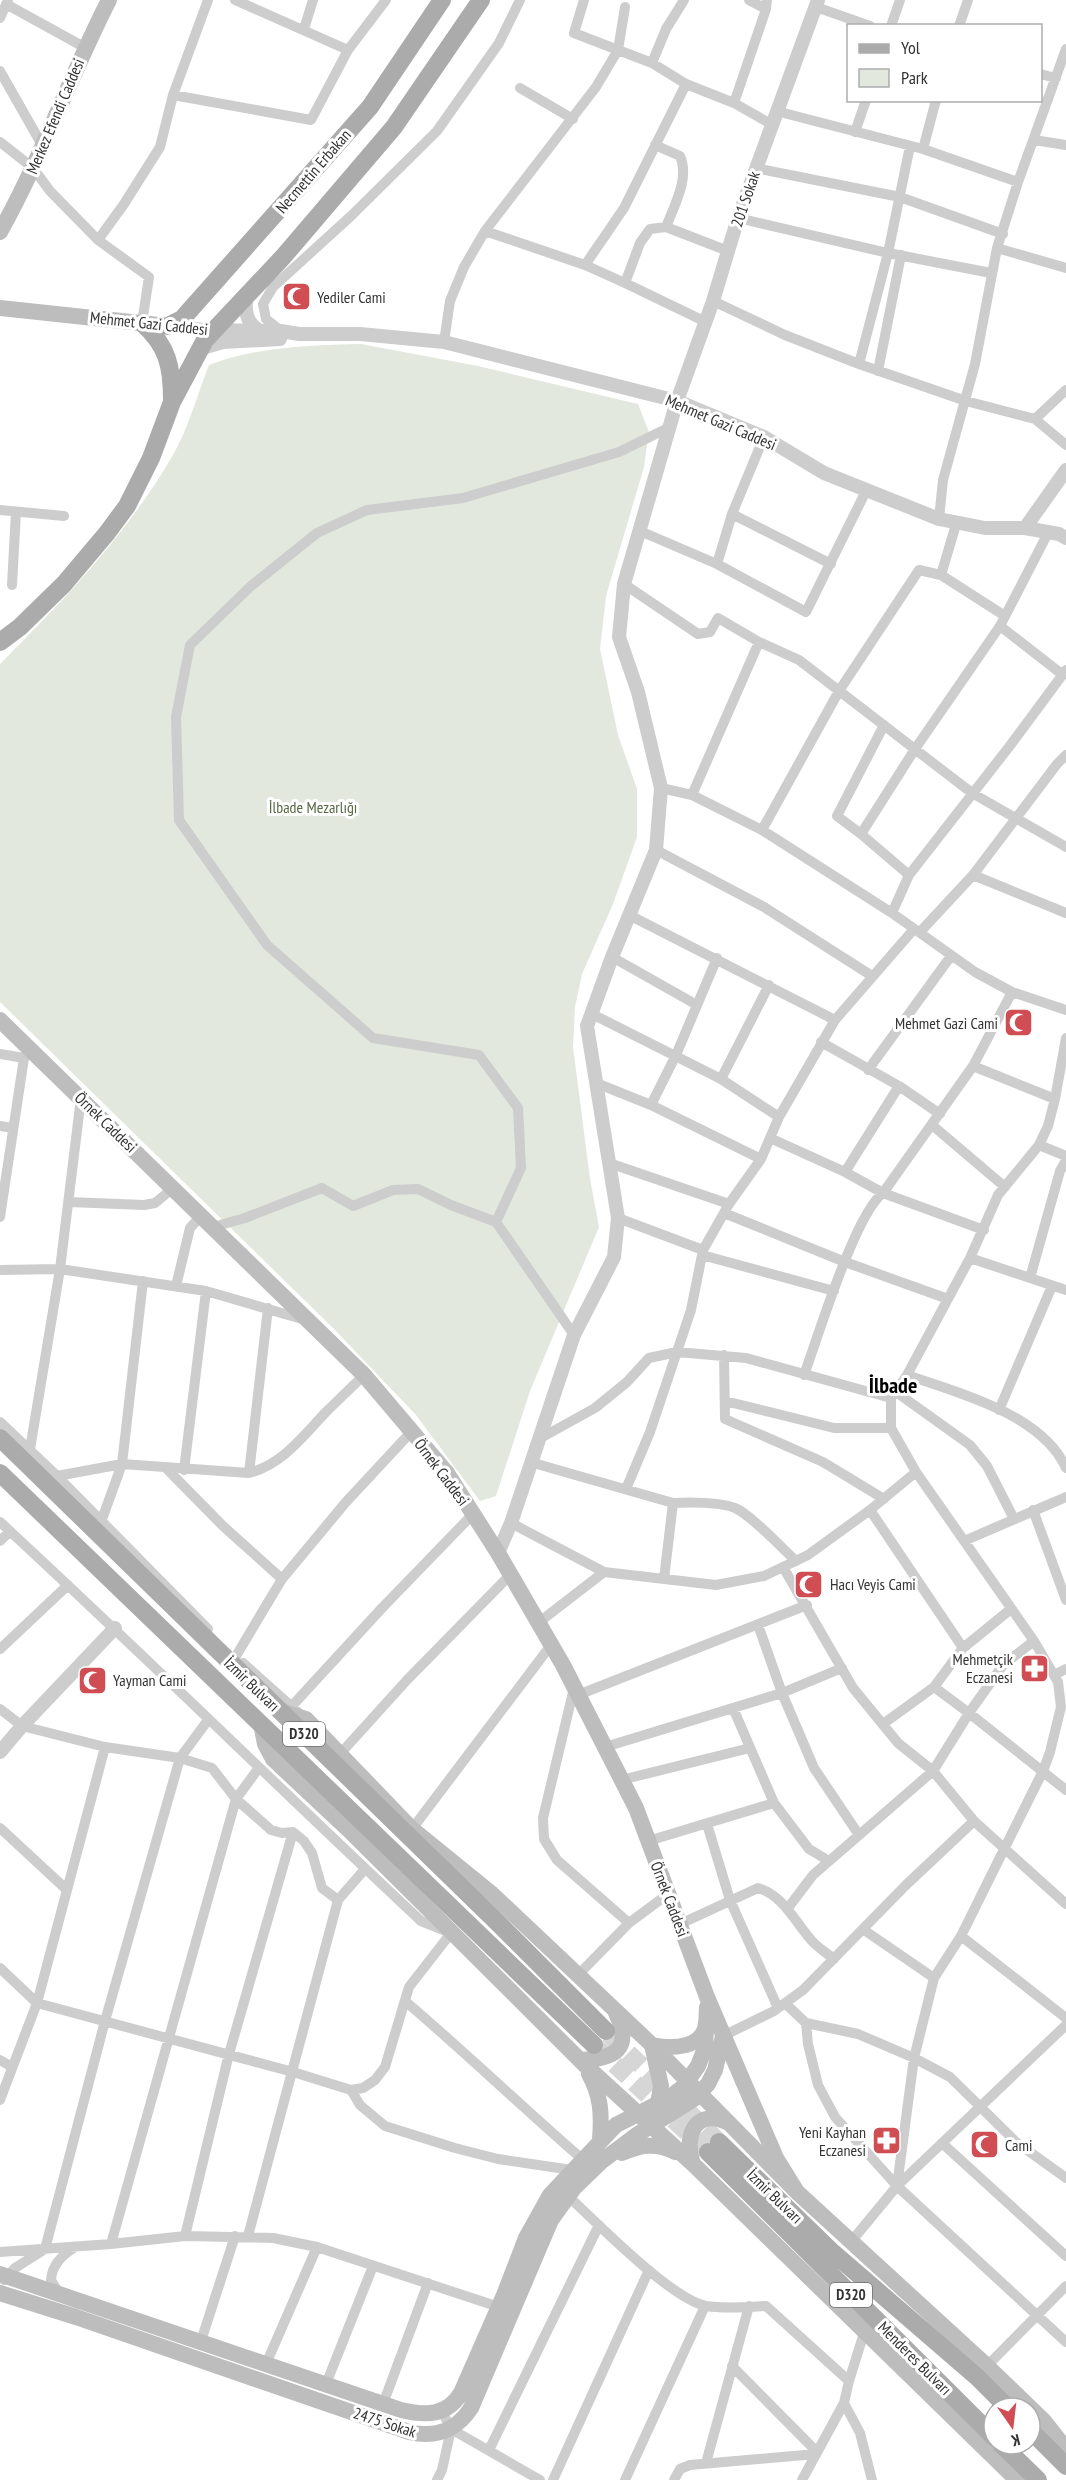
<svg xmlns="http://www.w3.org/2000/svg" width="1066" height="2480" font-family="'PT Sans Narrow',sans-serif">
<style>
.green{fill:#e2e8dd}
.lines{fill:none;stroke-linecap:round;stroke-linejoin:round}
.primary-tunnel{stroke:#d6d6d6;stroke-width:18;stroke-dasharray:18 9;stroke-linecap:butt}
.minor{stroke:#cdcdcd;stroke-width:10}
.tertiary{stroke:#cdcdcd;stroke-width:14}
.secondary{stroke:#bdbdbd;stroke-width:16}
.primary{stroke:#ababab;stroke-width:18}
.labels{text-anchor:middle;stroke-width:6;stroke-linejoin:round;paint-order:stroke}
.shield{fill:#fff;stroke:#707070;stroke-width:1.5}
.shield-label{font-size:15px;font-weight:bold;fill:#333}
.street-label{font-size:16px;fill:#333;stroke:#fff}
.poi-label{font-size:16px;fill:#333;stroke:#fff;text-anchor:start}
.park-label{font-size:16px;fill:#556945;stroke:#fff}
.district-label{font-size:22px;font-weight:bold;fill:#000;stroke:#fff}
</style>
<rect width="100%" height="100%" fill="#fff"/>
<path class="green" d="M361,344l117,22 160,38 11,28 -5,35 -38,129 -6,53 18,86 19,54v48l-24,67 -31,70 -7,33 -2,40 17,132 9,48 -69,164 -34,105 -16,5 -64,-86 -82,-86 -334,-327v-338c64,-64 128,-131 173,-209 15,-26 25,-62 36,-90 45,-18 103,-20 152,-21z"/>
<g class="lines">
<path class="primary-tunnel" d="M609,2034l110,108
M595,2046l113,106"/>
<path class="minor" d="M235,0l113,50
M584,0l-10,33 44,17 7,-43
M749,0l17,9 1,-9
M6,4l78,43
M816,7l54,19
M0,18l8,-18
M891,26l9,-26
M959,26l9,-26
M304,29l9,-29
M652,63l14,-34 18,-29
M0,71l42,74
M1040,74l16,4
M520,88l53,31
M173,95l138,25 37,-70 38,-50
M734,103l32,-94
M776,111l147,38 95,33
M855,132l11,-32
M1034,140l32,5
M0,142l33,26 17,23 48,49 51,37 -7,46
M655,145l25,11c10,22 -6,50 -14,71
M923,149l13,-49
M755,168l145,29 103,37
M738,218l150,35 103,20
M485,231l100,34 39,-57 62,-124
M98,240l26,-36 36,-57 13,-52 35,-95
M997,248l69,20
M585,265l40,18 15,-40 10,-14 16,-2 62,24
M625,283l81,39
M713,301l72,34 74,29 107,37 69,18 31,26
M281,331l-15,-12 -3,-15 10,-17 78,-71 86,-85 62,-88 21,-43
M444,342l6,-41 14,-34 21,-36 111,-144 22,-37 34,13 34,21 48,19 37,21
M859,364l29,-111 22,-107
M878,371l23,-116
M1035,419l31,-29
M0,510l64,6
M732,514l99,50
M939,519l4,-39 32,-116 22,-116 21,-66 48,-133
M640,531l77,33 89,48 60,-121
M717,564l15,-50 32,-77
M941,575l64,41
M624,584l74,50 12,-2 8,-14 41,24 40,18 173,133 94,54
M12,585l4,-73
M1000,626l63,49
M661,788l31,7 70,35 130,83 83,59 37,20 54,18
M692,795l67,-153
M762,830l77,-139 80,-121 22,5 16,-54
M861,834l-24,-18 47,-91
M656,850l108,57 108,69
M909,875l-48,-41 54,-85 85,-123 48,-93
M973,875l93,38
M892,913l17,-38 100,-128 57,-77
M629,915l206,105
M920,932l53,-57 84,-111 9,-9
M612,957l85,48
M592,1014l129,65 58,38
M821,1042l78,44 41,28
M0,1054l24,4
M973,1066l82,33
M868,1070l83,-114
M721,1079l48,-94
M596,1083l55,22 110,54
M651,1105l25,-50 41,-97
M932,1125l73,62
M0,1126l12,2
M770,1138l75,34 38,21 101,37
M1039,1145l27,11
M609,1163l120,41
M845,1172l54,-86
M69,1202l75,3 11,-2 18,-15
M724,1213l121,49 103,37
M0,1217l24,-159 8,-7
M618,1218l85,32
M213,1227l32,-9 77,-30 31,18 40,-16 25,-1 33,16 45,17
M702,1255l132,36
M970,1258l96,32
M0,1270l60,-1 146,22 96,28
M1030,1278l30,-107 6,-11
M176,1286l14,-58 11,-12
M574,1335l-78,-113 25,-54 -3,-60 -39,-53 -106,-17 -106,-93 -88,-125 -3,-103 14,-72 61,-59 66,-53 50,-23 96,-12 156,-46 51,-25
M724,1355l1,64 98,43 61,37
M804,1375c14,-38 51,-161 79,-182l90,-127 39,-74
M907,1375c51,18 135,39 159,93
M896,1392l74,53 17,21 27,53
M725,1401l109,27h57
M999,1410l53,-124
M0,1422l57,54 151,153
M539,1439l56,-31 32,-26 22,-24 28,-6 69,6 145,40
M30,1449l30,-180 21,-171
M530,1462l143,41c15,-1 48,-1 62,5 15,6 47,40 61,53
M166,1468l57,58 59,53
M184,1470l22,-179
M249,1473l19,-165
M57,1476l65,-12 127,9c34,-9 54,-37 77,-61 12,-12 25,-24 38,-37
M626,1489l24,-57 41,-122 12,-60 26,-46 32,-45 18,-42 56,-97 79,-91
M870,1510l93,138
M1033,1510l33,90
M0,1522c142,131 280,267 421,399l30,12 -42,54 -24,80 -10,13 -12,8 -12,2 -58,-18 -256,-69 -37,-35
M101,1522l21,-58 21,-183
M511,1523l93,49 112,13 48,-9 44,-21 62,-45 46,-38
M0,1541l10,-10
M964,1541l102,-44
M783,1567l70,121 45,55 35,28 41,50 92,83
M664,1579l9,-76
M538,1623l66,-51
M758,1625l24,68 32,75 45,67
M0,1649l68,-64
M236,1656l46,-77 64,-77 66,-71
M243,1663l57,51
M1054,1675l12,-6
M934,1687l35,26 97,77
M574,1688l-31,130 1,21 13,21 72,63
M578,1695l229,-90
M291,1707l91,-99 91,-94
M733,1708l41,95 35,46 20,12
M0,1709l22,17 83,21 75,11 32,10 24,31 35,31 11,3 11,-1 11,9 8,12 10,35 16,12
M883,1724l51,-37 29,-39 48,-39
M605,1747l177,-54 60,-25
M340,1754l67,-74 103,-105
M621,1780l129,-32
M707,1824l23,76 48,108
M0,1828l67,62
M412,1829l139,-184
M648,1841l126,-38
M788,1908l25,-33 120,-104 36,-58 34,-48 31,-24
M680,1924l78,-36c26,8 37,34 54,53 6,7 15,12 22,18
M864,1930l70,48
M961,1936l105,82
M577,1976l52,-53 39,-29
M405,2001c60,51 117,106 177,158
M786,2004l20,19 52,11 56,24 36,19 66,65 50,36
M806,2023l2,21 10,41 17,32 62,69 169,156
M723,2036l51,-25 29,-21 103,-105 68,-64
M0,2060l12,7
M351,2090l9,15 25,21 70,22 43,11 74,11
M0,2100l37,-97 68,-256
M942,2143l124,113
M897,2186l169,-161
M568,2196c28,26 103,103 138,110 19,3 41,1 60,0l83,75 -5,22 -42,77
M185,2236l44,-182 64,-222
M248,2236l90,-336 27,-31
M850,2243l47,-57 17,-128 20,-80 27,-42 82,-165 7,-19 11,-45 -3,-25 -24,-41 -118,-169 -25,-44v-30l16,-23 63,-117 28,-63 41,-50 9,-19 7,-27 11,-61
M111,2244l125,-445 22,-30
M0,2252l111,-8 74,-8 88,2 44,9 182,60
M4,2280l11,-12 30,-19 60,-228 75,-263 28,-38
M59,2293l-8,-13c1,-15 11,-25 23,-32
M201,2341l34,-105
M266,2364l51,-117
M732,2366l85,86
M987,2366l79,-80
M849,2381l15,-48
M326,2384l47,-118
M844,2403l16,30 12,47
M383,2404l45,-121
M451,2429l89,51
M489,2450l110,-225
M706,2463l43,-157
M437,2480l5,-10 9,-41 -9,-18
M553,2480l96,-210
M625,2480l80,-174
M674,2480l6,-11 10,-4 126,-11"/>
<path class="tertiary" d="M247,295c-3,13 -1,29 12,35
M168,326l35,4 78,1 18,3h61l84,8 233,59 87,36 60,36 115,46 46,9h40l34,6 7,4
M199,349l24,-7 57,-3
M1025,528l41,-58
M498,1553l13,-30 63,-188 40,-78 4,-39 -31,-192 25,-69 44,-107 5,-62 -23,-96 -19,-55 5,-53 53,-183 36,-100 25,-83 80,-218
M0,1752l22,-26 93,-98"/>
<path class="secondary" d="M0,232c42,-75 70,-156 109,-232
M0,308l168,18
M0,1020l364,355 83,98 51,80 65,112 73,143 71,189 69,161 21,34
M281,1711l25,8 106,110 80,65 160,151 145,147 190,174 57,55 22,28
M261,1724l4,20 8,15 80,75 232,231 108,99 324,316
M580,2060c35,-1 53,-11 36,-47
M589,2074c12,22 13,40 11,65
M657,2109l4,-23 -9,-41c19,4 53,4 54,-23
M622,2153c18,-8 34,-11 53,-1
M693,2164c-10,-29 3,-57 36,-41
M0,2274l401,136c25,6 46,6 60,-17l43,-98 22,-57 24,-43 66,-70 53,-27 14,-11 15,-21 7,-18 2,-41
M0,2293l76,24 333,115c27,6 47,-1 62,-24l80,-188 23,-32 28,-27 36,-27 56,-35 14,-15 7,-14 8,-34"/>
<path class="primary" d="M142,323c26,23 30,44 30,77
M168,326l14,-7 188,-212 72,-107
M0,642l20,-15 44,-43 43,-51 20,-27 24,-48 21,-56 33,-62 78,-83 111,-130 87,-127
M0,1438l498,485 108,108
M0,1473l594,572
M719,2142l111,108 147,127 31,31
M708,2152l286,285
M1030,2430l36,36
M1001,2444l37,36"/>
</g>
<defs>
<symbol id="mosque-square" viewBox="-11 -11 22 22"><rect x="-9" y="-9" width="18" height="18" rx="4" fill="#d14d54" stroke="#fff"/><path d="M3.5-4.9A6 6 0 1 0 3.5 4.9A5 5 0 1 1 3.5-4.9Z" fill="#fff"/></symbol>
<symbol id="pharmacy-square" viewBox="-11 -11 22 22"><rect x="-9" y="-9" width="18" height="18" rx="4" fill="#d14d54" stroke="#fff"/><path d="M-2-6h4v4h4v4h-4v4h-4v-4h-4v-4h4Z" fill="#fff"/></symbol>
</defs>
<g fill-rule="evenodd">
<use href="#mosque-square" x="280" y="280" width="33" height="33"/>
<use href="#mosque-square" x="1002" y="1006" width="33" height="33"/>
<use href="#mosque-square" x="792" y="1568" width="33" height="33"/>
<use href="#pharmacy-square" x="1018" y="1652" width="33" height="33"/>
<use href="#mosque-square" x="76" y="1664" width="33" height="33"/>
<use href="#pharmacy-square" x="870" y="2124" width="33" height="33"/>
<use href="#mosque-square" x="968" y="2128" width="33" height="33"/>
</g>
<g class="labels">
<g class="shield">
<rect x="283" y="1722" width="42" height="24" rx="4.5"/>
<rect x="830" y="2283" width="42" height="24" rx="4.5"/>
</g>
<g class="shield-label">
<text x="304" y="1739">D320</text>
<text x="851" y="2300">D320</text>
</g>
<g class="street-label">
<text transform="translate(55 116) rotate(-67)" y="6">Merkez Efendi Caddesi</text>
<text transform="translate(313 171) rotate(-49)" y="6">Necmettin Erbakan</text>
<text transform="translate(745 199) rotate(-71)" y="6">201 Sokak</text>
<text transform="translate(149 323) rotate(6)" y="6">Mehmet Gazi Caddesi</text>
<text transform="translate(721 422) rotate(23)" y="6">Mehmet Gazi Caddesi</text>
<text transform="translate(106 1122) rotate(44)" y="6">Örnek Caddesi</text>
<text transform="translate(442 1472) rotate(53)" y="6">Örnek Caddesi</text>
<text transform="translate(252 1684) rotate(44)" y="6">İzmir Bulvarı</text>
<text transform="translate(670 1899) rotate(69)" y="6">Örnek Caddesi</text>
<text transform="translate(775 2196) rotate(44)" y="6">İzmir Bulvarı</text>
<text transform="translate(915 2358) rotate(45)" y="6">Menderes Bulvarı</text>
<text transform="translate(385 2422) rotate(18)" y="6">2475 Sokak</text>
</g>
<g class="poi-label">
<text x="317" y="303">Yediler Cami</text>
<text x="998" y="1029" text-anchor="end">Mehmet Gazi Cami</text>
<text x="830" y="1590">Hacı Veyis Cami</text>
<text x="1013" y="1665" text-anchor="end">Mehmetçik<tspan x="1013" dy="18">Eczanesi</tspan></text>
<text x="113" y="1686">Yayman Cami</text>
<text x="866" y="2138" text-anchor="end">Yeni Kayhan<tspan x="866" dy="18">Eczanesi</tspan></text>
<text x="1005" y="2151">Cami</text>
</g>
<g class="park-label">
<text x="313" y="813">İlbade Mezarlığı</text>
</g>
<g class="district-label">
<text x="893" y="1393">İlbade</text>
</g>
</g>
<rect x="847" y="24" width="195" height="78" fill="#ffffff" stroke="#adadad" stroke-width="1.5"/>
<rect x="859" y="44" width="30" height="9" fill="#ababab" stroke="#adadad" stroke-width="1.5"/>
<text x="901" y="54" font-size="18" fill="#333333">Yol</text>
<rect x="859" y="69" width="30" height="18" fill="#e2e8dd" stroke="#adadad" stroke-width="1.5"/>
<text x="901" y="84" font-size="18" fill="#333333">Park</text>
<g transform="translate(1012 2426) rotate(166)"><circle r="28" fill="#ffffff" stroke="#adadad" stroke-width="1.5"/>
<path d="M0-4.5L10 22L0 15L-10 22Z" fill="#d14d54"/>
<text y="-9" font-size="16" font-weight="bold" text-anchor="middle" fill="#333333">K</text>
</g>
</svg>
